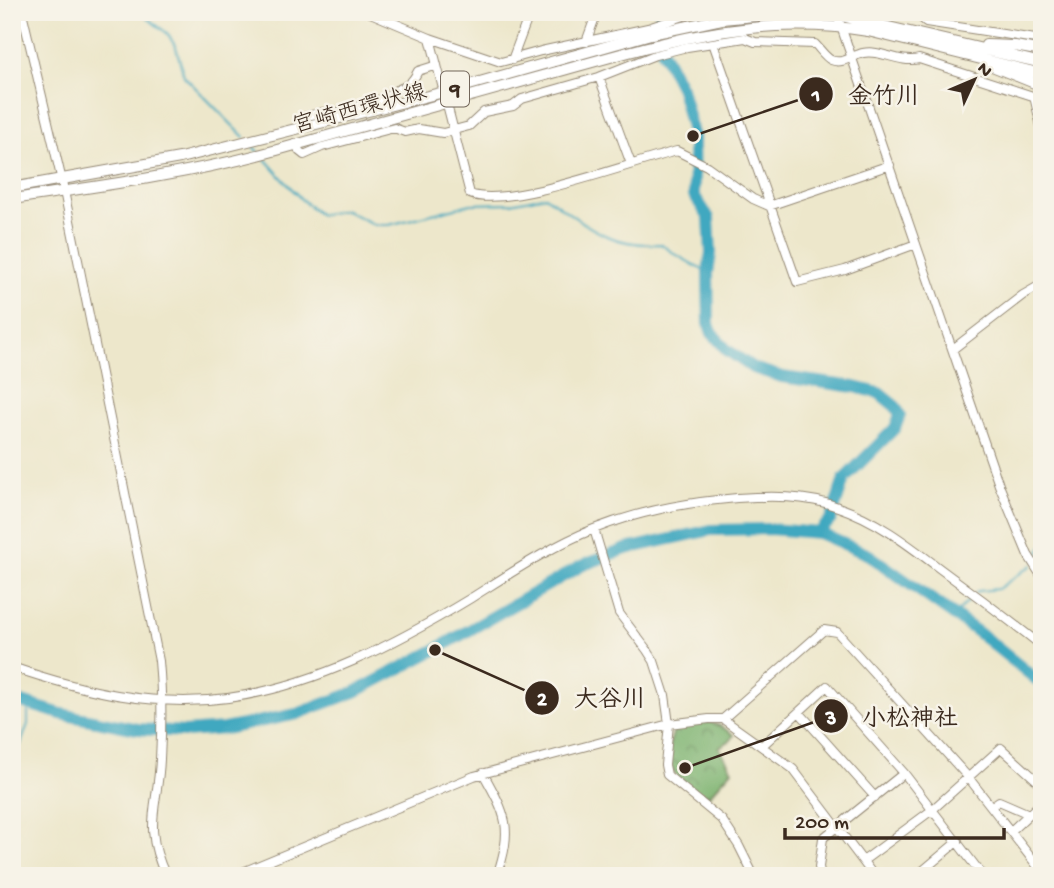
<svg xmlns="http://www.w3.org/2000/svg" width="1054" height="888" font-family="'Gochi Hand','Klee One',sans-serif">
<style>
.forest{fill:url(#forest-crowns);stroke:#5c6e46;stroke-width:2}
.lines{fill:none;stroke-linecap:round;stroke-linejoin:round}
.stream{stroke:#40a8c0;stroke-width:2}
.river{stroke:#40a8c0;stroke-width:12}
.minor-casing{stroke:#948874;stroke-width:10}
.major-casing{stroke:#948874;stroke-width:12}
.minor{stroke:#fff;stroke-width:8}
.major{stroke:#fff;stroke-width:10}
.labels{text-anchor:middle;stroke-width:5;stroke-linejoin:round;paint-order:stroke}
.shield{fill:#f7f3e8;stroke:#73665b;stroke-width:2}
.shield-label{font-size:21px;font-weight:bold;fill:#3b2a1e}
.street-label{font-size:23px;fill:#3b2a1e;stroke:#f7f3e8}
.leader{fill:none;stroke:#3b2a1e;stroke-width:2.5}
.callout-dot{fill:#3b2a1e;stroke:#f7f3e8;stroke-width:2.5}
.mark-label{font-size:21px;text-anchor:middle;font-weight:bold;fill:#fff}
.callout-label{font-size:24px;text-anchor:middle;font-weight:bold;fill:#3b2a1e;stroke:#f7f3e8;stroke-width:5;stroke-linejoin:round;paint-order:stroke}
</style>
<defs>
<pattern id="forest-crowns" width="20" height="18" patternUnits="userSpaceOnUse" patternTransform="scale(1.75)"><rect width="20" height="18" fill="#7cb26e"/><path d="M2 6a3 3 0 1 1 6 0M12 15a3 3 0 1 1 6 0" fill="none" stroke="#67915a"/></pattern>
</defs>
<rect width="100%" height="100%" fill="#f7f3e8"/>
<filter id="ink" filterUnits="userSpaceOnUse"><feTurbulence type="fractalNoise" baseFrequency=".0143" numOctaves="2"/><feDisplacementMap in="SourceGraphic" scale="14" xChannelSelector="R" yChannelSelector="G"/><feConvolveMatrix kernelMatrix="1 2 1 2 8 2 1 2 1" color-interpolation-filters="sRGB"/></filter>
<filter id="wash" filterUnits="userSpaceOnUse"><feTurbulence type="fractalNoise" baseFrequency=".00686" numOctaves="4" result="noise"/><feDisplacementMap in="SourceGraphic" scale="28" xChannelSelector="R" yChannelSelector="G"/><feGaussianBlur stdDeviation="1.57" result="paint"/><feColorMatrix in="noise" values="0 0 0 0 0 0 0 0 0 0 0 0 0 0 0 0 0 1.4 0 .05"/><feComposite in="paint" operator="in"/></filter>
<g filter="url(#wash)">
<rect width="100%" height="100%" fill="#ede7cb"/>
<path class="forest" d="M709,722l11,4 14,9 -3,5 -12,7 13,23 -23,26c-11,0 -40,-24 -42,-35 -1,-10 5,-24 8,-34z"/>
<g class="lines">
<path class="stream" d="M139,12l28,21 9,14 8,29 60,61
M250,143l8,9
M265,159l36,40 19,16 25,-5 30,15h14l82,-21 40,-1 34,-7c42,29 62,51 116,48 15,12 30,19 47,29
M1035,560l7,-14
M976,593l2,-2 20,-2 34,-24
M954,616l18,-19
M12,768l16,-44v-19"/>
<path class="river" d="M661,12l1,39 19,37 12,48 1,59 15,23 2,35 -3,20 1,51 3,9 15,17 26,18 29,9 73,10 24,6 17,14 4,8 -5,13 -51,51 -13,40 -12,14
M12,699l49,15 77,15 47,3 39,-3 73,-15 58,-22 80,-42 146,-84 45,-17 85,-19 59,-1 49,4 50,22 110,78 63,51"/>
</g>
</g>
<g filter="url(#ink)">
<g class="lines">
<defs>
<path id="minor" d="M22,12l40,169 97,480c3,32 3,65 1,98 -2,49 -18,67 6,117
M368,12l62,26 71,24 40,-11 107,-23 48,-16
M836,12l163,473 29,70 14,22
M914,12l12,10 116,18
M430,38l40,156c39,15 162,-32 207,-43l30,15 46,33 16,7 121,-41
M586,42l11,-30
M713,43l84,239 48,-12 71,-26
M512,60l18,-48
M599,77l32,87
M1034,96l8,35
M299,128l4,-11 20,-5 8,2 54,-16c13,-13 23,-6 33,-27l19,-6
M297,144l2,7 5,4 18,-8 72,-19 11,4 14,-3 24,4 26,-7 15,-14 29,-6 9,-7 77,-22 56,-22 32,-8 58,-9 10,4 60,2c5,5 10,13 16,16 12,5 22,-5 32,-7 18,-4 36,11 56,6l123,40
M953,349l70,-54 19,-11
M594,529l25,84 28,37 7,11 11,34 4,29 -4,41 2,10 55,45 17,26 15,30
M12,667c70,24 142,41 216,31 87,-12 169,-55 243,-100 40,-25 80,-52 123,-69 45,-18 95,-27 143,-31 33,-2 69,-3 101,9 39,13 72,39 105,64 33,24 66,49 99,75
M799,712l76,85
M723,719l101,-89 13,2 131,145 74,95
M763,745l64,-59 77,87 79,103
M483,773c24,43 30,54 14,103
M992,806l7,-5 30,13
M1011,831l31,-29
M863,861l69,-51 69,-62 41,37
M233,876l241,-100 195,-52 40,-5h14l70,50 81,107
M821,876l-2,-9 4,-29 81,-65
M922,876l-2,-3 38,-32"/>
<path id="major" d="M986,45l29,1 27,5
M987,64l55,22
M12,188l168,-30 264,-66 207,-58 71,-15 68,-6 47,2 205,48
M12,199c89,-13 178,-25 265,-49 89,-24 177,-49 265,-74 113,-31 207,-64 326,-45l174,43"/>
</defs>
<use href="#minor" class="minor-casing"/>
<use href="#major" class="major-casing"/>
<use href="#minor" class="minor"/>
<use href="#major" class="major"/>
</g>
</g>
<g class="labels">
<rect class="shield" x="441" y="71.5" width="28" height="35" rx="5"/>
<g class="shield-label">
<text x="455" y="96">9</text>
</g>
<g class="street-label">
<text transform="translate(359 107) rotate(-15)" y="8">宮崎西環状線</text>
</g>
</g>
<path class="leader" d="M693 136L816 94M435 650L542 698M685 768L831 716"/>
<g class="callout-dot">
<circle cx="693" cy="136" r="7"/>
<circle cx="435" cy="650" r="7"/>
<circle cx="685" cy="768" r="7"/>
<circle cx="816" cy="94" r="18"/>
<circle cx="542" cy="698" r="18"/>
<circle cx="831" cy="716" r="18"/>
</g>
<g class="mark-label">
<text x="816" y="101">1</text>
<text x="542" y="705">2</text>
<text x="831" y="724">3</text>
</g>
<g class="callout-label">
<text x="884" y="103">金竹川</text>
<text x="610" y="706">大谷川</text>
<text x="910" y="725">小松神社</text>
</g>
<rect width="1054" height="888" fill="none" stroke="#f7f3e8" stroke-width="42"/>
<g transform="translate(974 80) rotate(46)" stroke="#f7f3e8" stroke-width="5" paint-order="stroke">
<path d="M0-5L12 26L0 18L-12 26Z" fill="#3b2a1e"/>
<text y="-10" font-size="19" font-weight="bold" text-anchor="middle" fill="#3b2a1e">N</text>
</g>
<path d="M785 828v10h219v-10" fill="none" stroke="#3b2a1e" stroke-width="3.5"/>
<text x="795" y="828" font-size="21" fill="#3b2a1e" stroke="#f7f3e8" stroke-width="5" paint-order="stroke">200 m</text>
</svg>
